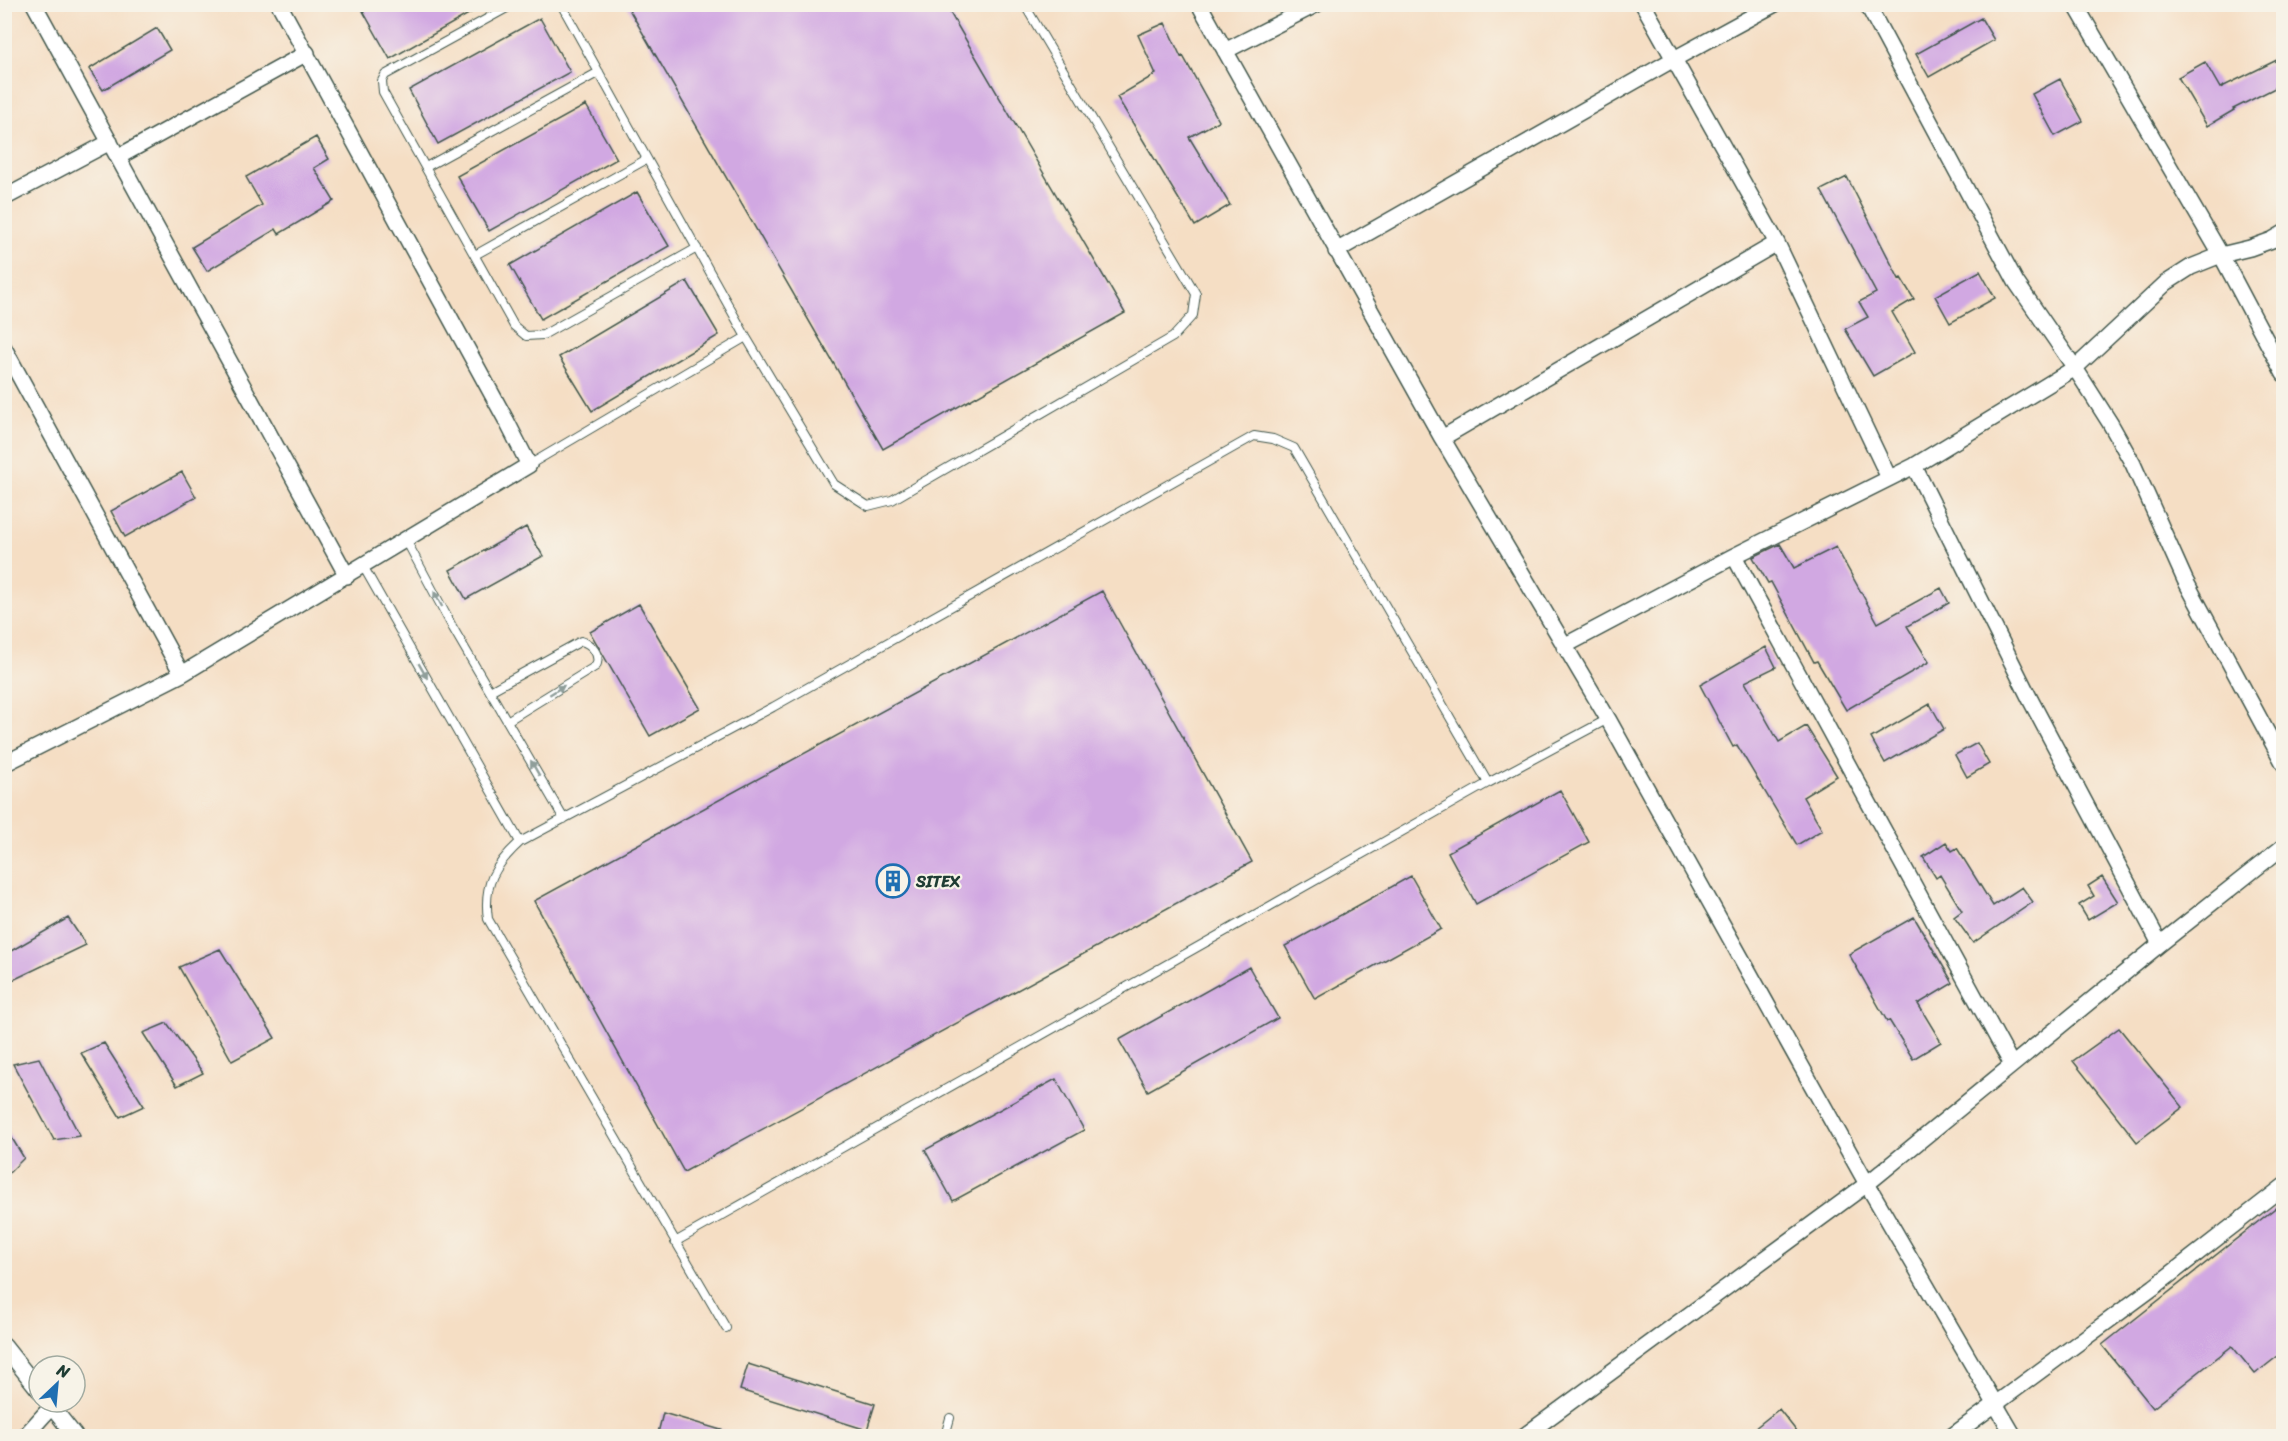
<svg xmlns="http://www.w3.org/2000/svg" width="2288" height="1441" font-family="Sriracha,sans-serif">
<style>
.building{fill:#d1a8e2}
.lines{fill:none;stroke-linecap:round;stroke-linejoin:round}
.lane-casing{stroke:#3f554a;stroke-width:10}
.street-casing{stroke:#3f554a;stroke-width:18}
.lane{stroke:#fff;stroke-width:8}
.street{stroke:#fff;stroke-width:15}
.oneway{fill:#8f9e9a}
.labels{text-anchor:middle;stroke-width:4.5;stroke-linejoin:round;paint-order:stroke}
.poi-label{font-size:16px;font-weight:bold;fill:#1f3d34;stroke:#f7f3e8;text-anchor:start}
</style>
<rect width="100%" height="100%" fill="#f7f3e8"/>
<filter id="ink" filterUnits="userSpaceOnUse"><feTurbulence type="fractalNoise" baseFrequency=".0167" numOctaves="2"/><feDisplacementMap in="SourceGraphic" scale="12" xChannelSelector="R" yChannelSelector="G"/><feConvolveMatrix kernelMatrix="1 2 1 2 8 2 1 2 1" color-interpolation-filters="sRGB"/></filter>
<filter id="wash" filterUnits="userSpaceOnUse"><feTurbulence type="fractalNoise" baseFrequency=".008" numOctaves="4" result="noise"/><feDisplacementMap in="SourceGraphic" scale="24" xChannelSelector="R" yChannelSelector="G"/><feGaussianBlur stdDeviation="1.35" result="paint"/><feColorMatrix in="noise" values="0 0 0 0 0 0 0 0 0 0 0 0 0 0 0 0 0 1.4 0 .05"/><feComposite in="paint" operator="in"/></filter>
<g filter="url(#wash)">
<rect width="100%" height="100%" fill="#f5dec4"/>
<g id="blocks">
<path class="building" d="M359,4h127l-96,55z
M626,4h319l180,309 -242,136z
M540,18l30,54 -132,72 -29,-54z
M1981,18l13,22 -65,37 -13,-23z
M1165,23l16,34 2,-1 36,65 -30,16 41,68 -35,21 -78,-129 39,-23 -18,-39z
M157,28l13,22 -67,40 -14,-21z
M2283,57v27l-50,25 1,1 -27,16 -29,-49 27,-15 15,26z
M2060,79l23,42 -28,15 -23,-42z
M586,105l31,54 -128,72 -32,-55z
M316,137l13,22 -15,9 20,33 -55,33 -3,-5 -69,42 -15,-24 70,-42 -16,-28z
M1847,177l52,102 2,-1 13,21 -22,13 23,40 -42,24 -28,-47 23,-12 -9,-15 17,-9 -55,-103z
M637,192l32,54 -128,73 -31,-54z
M1980,271l15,27 -45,25 -15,-27z
M687,281l32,54 -127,76 -33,-54z
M182,472l14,25 -71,40 -14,-26z
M526,527l17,29 -77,43 -16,-29z
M1780,544l14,24 42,-21 42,76 63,-35 8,15 -42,23 22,36 -83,48 -29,-49 -3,1 -43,-80 -3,1 -15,-26z
M1102,591l150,271 -568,310 -150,-271z
M639,604l61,104 -50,28 -60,-104z
M1766,647l10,20 -31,15 34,60 27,-16 31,50 -34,21 19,33 -25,15 -60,-100 -4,2 -33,-62z
M1930,704l14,25 -59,34 -14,-25z
M1977,743l12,21 -22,13 -12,-22z
M1560,790l29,52 -113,62 -28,-52z
M1946,842l6,9 5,-3 36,58 29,-19 11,15 -60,41 -19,-26 8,-6 -22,-36 -4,3 -13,-21z
M1411,876l30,53 -126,70 -30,-53z
M2102,877l16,25 -30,18 -9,-15 15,-9 -6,-10z
M1914,917l39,66 -35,21 23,38 -28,17 -24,-39 -2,1 -38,-67z
M68,918l18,27 -73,35 -9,-14v-11z
M220,949l55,89 -43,23 -53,-94z
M1249,967l29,51 -130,73 -29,-51z
M167,1023l36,50 -26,13 -34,-53z
M2119,1028l64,79 -46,35 -64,-81z
M104,1043l40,63 -24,11 -39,-64z
M39,1058l41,78 -26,4 -41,-76z
M1056,1079l28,51 -131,71 -28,-51z
M4,1125l20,33 -20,20z
M2283,1202v150l-28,22 -23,-28 -79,62 -51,-63z
M748,1364l127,40 -8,26 -127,-40z
M1779,1409l22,28h-57z
M663,1413l65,19 -1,5h-70z"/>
</g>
</g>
<g filter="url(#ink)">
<use href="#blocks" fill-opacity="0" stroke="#3f554a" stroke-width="1.5"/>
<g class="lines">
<defs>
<path id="lane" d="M514,4l-129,71 -3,6 1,11 131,234 12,10 17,-1 154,-87
M561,4l185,333 88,147 34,22 24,-6 281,-163 20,-22 3,-21 -172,-290
M426,167l173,-95
M475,255l172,-96
M529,465l217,-128
M406,540l47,88 111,191
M363,566l157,276
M490,691l91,-50c11,3 20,14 15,25l-89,55
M675,1242l813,-459 120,-64
M726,1328l-238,-409c-5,-35 7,-54 32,-77l253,-135 481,-271 19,3 21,9 194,335
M945,1436l5,-18"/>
<path id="street" d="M34,4l313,572
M1199,4l243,434 166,281 259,465 147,252
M1643,4l134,239 112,235
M1867,4l149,278 59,86 35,55 23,41 52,116 99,184
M2075,4l146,251 63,119
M1225,51l92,-47
M118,157l189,-104
M4,198l106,-56
M1336,251l338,-192 101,-55
M4,348l178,326
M1442,438l335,-195
M1914,466l117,235 129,243
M1734,556l278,509
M1564,646l170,-90 180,-90 161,-98 91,-85 25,-16 30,-12 29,-7 22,-8 12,-7
M4,764l178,-90 347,-209 -23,-45 -227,-416
M4,1346l35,44
M48,1402l27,34
M25,1436l27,-30
M1524,1436l343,-252 293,-240 124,-98
M1952,1436l202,-149 130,-101"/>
</defs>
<use href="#lane" class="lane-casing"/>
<use href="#street" class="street-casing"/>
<use href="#lane" class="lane"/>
<use href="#street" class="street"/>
</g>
<defs><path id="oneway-solid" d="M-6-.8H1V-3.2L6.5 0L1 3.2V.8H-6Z" transform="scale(1.5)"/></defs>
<g class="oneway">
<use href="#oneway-solid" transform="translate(438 599) rotate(-118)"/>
<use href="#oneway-solid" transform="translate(423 671) rotate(60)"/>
<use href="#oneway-solid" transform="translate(557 690) rotate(-32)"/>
<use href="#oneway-solid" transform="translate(535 768) rotate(-120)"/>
</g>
</g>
<defs>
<symbol id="building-ring" viewBox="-11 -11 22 22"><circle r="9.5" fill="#f7f3e8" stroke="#1f6fb2" stroke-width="1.5"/><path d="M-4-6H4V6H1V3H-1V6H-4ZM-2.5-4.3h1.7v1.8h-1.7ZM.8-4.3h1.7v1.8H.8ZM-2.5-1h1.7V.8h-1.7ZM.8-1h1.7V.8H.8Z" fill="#1f6fb2"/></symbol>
</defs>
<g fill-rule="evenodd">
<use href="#building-ring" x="874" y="862" width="38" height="38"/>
</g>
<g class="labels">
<g class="poi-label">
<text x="916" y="887">SITEX</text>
</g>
</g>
<rect width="2288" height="1441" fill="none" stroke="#f7f3e8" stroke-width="24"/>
<g transform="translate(57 1384) rotate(26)"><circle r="28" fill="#f7f3e8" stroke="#a1aaa0" stroke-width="1.5"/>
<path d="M0-4.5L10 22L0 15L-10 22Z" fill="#1f6fb2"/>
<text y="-9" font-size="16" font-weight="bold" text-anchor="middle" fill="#1f3d34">N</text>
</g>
</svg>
